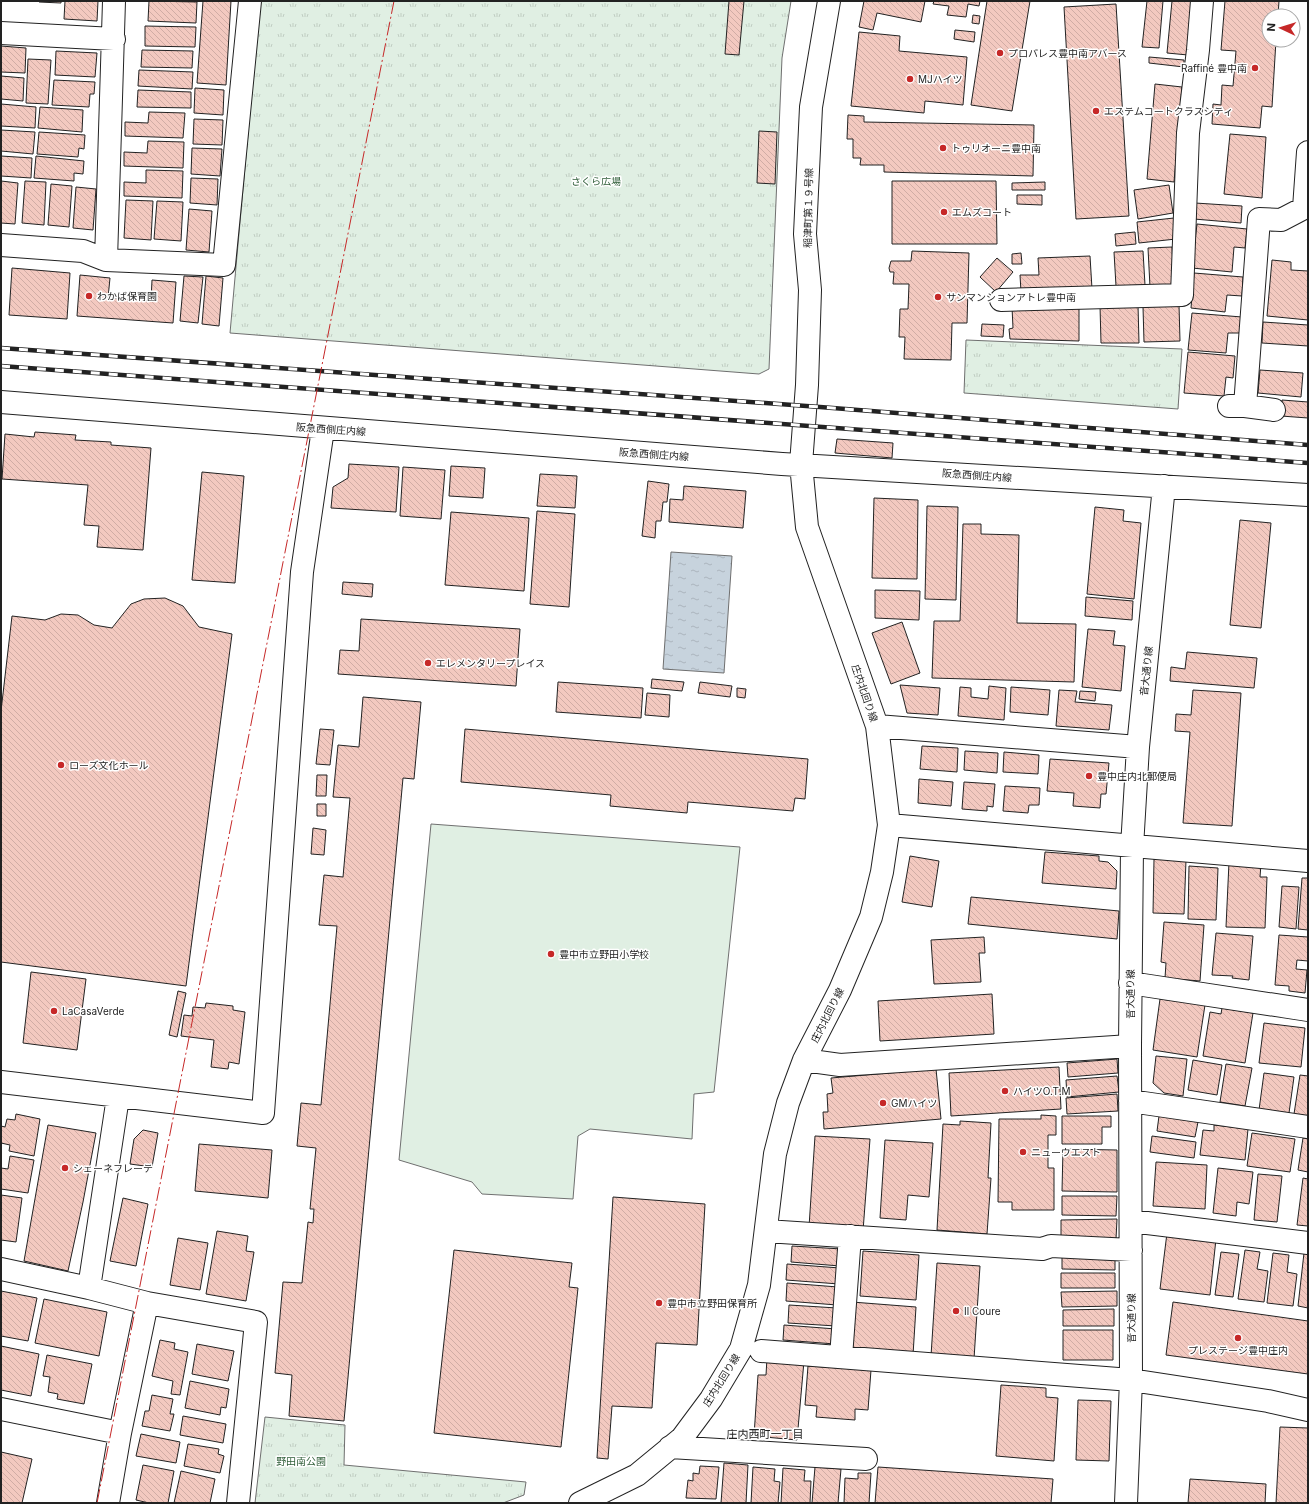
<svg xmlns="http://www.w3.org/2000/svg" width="1309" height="1504" font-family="Inter,'Noto Sans JP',sans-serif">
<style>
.grass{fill:#e0efe3;stroke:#6f6f6f}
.park{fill:url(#park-tufts);stroke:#6f6f6f}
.water{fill:url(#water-ripples);stroke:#6f6f6f}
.building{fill:url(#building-back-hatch);stroke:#222}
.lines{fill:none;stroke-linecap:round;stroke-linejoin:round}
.minor-casing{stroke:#222;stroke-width:24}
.minor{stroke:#fff;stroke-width:22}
.rail-casing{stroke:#222;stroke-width:4.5}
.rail{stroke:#fff;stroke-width:3;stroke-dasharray:9;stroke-linecap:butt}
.power{stroke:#c62828;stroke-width:1;stroke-dasharray:14 3 2 3;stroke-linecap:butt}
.poi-dot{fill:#c62828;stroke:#fff;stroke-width:1.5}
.labels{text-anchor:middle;stroke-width:3;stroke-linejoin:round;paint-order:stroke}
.poi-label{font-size:10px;fill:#222;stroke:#fff;text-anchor:start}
.park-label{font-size:10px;fill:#2f5e38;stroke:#fff}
.street-label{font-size:10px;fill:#222;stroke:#fff}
.neighbourhood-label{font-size:11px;fill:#222;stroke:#fff}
</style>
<defs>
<pattern id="park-tufts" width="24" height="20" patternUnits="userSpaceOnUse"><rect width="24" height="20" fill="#e0efe3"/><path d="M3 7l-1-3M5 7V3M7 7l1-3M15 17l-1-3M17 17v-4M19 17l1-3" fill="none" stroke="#c0cdc2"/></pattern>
<pattern id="water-ripples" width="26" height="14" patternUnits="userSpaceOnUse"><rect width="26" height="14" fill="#c7d3dd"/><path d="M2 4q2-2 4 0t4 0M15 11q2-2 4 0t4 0" fill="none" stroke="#abb5bd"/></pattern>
<pattern id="building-back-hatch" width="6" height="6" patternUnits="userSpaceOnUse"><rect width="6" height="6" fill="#f3c9c0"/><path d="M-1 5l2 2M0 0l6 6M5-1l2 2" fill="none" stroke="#d0aca5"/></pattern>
</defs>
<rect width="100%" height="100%" fill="#fff"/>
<path class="grass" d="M431,824l309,23 -26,245 -20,2 -2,45 -102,-10 -12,7 -5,63 -91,-5 -10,-12 -73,-22z"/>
<path class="park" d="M260,1h531l-9,57 -13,311 -10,5 -529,-41z
M966,340l216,9 -4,60 -214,-16z
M265,1417l80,8 -1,40 182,17 -2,13 -21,8h-248z"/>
<path class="water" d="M671,552l61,4 -8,117 -61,-4z"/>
<path class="building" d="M39,1h22v2l-22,-1z
M65,1h33l-1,20 -33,-2z
M149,1l48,1 -1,21 -48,-2z
M203,1h28l-5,84 -29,-2z
M729,1h15l-5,54 -14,-1z
M864,1h61l-4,21 -44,-9 -4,17 -14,-3z
M934,1h46l-1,5 -11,-2 -2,13 -19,-2 2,-9 -16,-2z
M987,1h43l-18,110 -41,-6z
M1147,1h16l-4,47 -17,-1z
M1172,1h21l-5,54 -21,-2z
M1225,1h54l-1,15h-9v24h7l-4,67 -10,-1 -2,22 -48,-4 1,-20 8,1 1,-20 11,1 3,-35 -15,-1z
M1116,4l13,212 -53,3 -12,-212z
M973,15l7,1 -1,8 -7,-1z
M145,26l51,1 -1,20 -50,-1z
M955,30l20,2 -1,10 -20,-3z
M859,32l41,4 -1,15 68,6 -4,48 -38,-4 -1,12 -73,-7z
M1,46l25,2 -1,25 -24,-1z
M142,50l51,1 -1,17 -51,-1z
M56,51l41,2 -2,24 -40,-2z
M1149,57l35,3v7l-35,-4z
M28,59l23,1 -3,44 -22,-1z
M139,70l54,2 -1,17 -54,-3z
M1,76l23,2 -1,23 -22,-2z
M54,80l41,2 -1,12h-4l-1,13 -37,-2z
M1155,84l27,3 -8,95 -27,-3z
M195,88l29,2 -1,25 -29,-2z
M138,90l53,2v16l-54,-1z
M1,104l35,3 -1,21 -34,-2z
M40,107l43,3 -1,22 -44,-4z
M149,112l36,1 -2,25 -58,-2v-14l23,1z
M848,115l16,1v6l170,3 -1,51 -149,-4v-7h-24l1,-7h-8v-19h-6z
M194,119l29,1 -1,25 -29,-1z
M1,130l34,2 -2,22 -32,-3z
M759,131l18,1 -2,52 -18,-1z
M39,132l46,3 -1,14 -5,-1 -1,9 -41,-3z
M1230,134l36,3 -4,61 -38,-4z
M148,141l36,1 -1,26 -59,-2v-14l23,1z
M192,148l30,1 -2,27 -29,-2z
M1,156l31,2 -1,20 -30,-2z
M36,156l48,5 -1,13 -9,-1v8l-40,-3z
M146,170l37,1 -1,27 -58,-2v-14l22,1z
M191,178l27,1 -1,26 -27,-2z
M1,181l17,2 -3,41 -14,-1z
M25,181l21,1 -2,43 -22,-2z
M892,181h104l1,63h-105z
M1045,182v8h-33v-7z
M51,184l21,2 -3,41 -21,-2z
M1169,185l4,28 -35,6 -4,-29z
M76,187l20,2 -3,41 -20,-2z
M1017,195h25v10l-25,-1z
M126,200l27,1 -2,39 -27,-2z
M157,201l26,1 -2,39 -27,-2z
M1195,203l47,3 -1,17 -47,-4z
M189,209l23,2 -3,41 -23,-2z
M1174,218l2,21 -37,4 -2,-21z
M1197,224l50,5 -2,19 -11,-1 -2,25 -40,-4z
M1135,232l1,12 -20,2 -1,-12z
M1172,247l2,38 -24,2 -2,-39z
M912,251l57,2 -2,70h-15l-1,37 -47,-1 1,-22h-6l1,-28h8l1,-25h-16l1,-12h-4l-1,-4 2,-7h20z
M1143,251l2,34 -29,1 -2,-34z
M1021,253l1,11h-10v-10z
M1090,256l2,33 -71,3 -1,-17h19l-1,-17z
M997,258l16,14 -17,20 -16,-15z
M1272,260l19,2v8l17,1v49l-41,-4z
M12,268l58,5 -3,46 -58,-4z
M1194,273l49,4 -1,19 -15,-1 -2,17 -34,-4z
M80,275l30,3 -2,20 43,3 1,-21 24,2 -3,41 -96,-7z
M184,276l19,1 -5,46 -18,-2z
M206,276l17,2 -4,48 -17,-2z
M1138,305l1,38h-38l-1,-37z
M1179,305l1,36 -36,1 -1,-35z
M1079,306v35l-69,-2 -1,-10 4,-1 -1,-21z
M1192,313l50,4 -1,16h-13l-2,20 -38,-3z
M1263,322l45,3v21l-46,-3z
M982,324l22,1 -1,12 -22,-1z
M1188,352l47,4 -2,22 -7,-1 -2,19 -40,-3z
M1260,370l43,3 -2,24 -43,-4z
M1282,400l26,2v16l-27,-2z
M35,432l41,3 -1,5 36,2v3l40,3 -8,102 -46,-3 2,-21 -15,-1 4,-40 -86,-6 3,-45 29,3z
M837,439l56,4 -1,15 -57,-5z
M349,464l50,3 -3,45 -65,-4 2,-21 15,-9z
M451,466l34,2 -2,30 -34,-2z
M403,467l42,3 -4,49 -41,-3z
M202,472l42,4 -9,107 -43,-3z
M540,474l37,2 -2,32 -38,-2z
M648,481l21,3 -2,18h-4l-2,19h-5l-1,17 -13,-2z
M684,486l62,5 -3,37 -74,-6 1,-23 13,1z
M874,498l44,2 -1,79 -45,-1z
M927,506l31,1 -2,93 -31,-1z
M1095,507l29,3 -1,11 18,2 -7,76 -47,-5z
M537,511l38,3 -6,93 -39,-3z
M451,512l78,6 -5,73 -79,-6z
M1240,520l31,3 -10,105 -31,-3z
M963,524h18v10l38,1 -2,88 59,1 -2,58 -142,-4 2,-57h26z
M343,582l30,2 -1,13 -30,-3z
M875,590l45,1 -1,29 -44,-2z
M1086,597l47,4 -1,19 -47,-4z
M165,598l18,8 16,21 33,7 -46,352 -185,-24v-251l11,-95 33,4 16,-6 17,1 16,10 18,3 19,-24 13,-5z
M361,619l159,10 -4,57 -178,-12 2,-24 19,1z
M902,622l18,51 -29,11 -19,-51z
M1088,629l27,2 -2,14 12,1 -4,45 -39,-4z
M1187,652l70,6 -3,30 -84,-7 1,-14 14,2z
M652,679l32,3 -2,9 -31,-3z
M558,682l85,6 -2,30 -85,-6z
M700,682l32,4 -2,11 -32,-4z
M900,685l40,3 -2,27 -31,-2z
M989,686l17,2 -2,32 -46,-4 2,-29 11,1v9l17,2z
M1011,687l39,3 -2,25 -38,-3z
M737,688l9,1 -1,9 -8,-1z
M1059,690l18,1 -2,11 37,3 -3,25 -53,-4z
M1193,690l48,3 -9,133 -49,-3 7,-91 -15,-1 1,-17 15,1z
M1080,691l16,1 -1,9 -16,-2z
M647,693l23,2 -1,22 -24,-2z
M363,697l58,5 -7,77 -11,-1 -59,643 -55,-5 3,-41 -17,-2 8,-91 19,1 6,-61 5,1 1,-14h-4l6,-61 -19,-2 4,-43 20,2 16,-179 -18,-1 5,-50 19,2 7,-79 -17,-1 5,-52 21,2z
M320,729l14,1 -4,35 -14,-1z
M465,729l343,30 -3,40 -10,-1 -2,13 -105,-9 -1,11 -77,-7 1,-11 -150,-13z
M922,746l36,2 -1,24 -37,-3z
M965,751l33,2 -1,20 -33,-3z
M1004,752l35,3 -1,19 -35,-2z
M1050,759l59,4 -3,31h-5l-1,14 -27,-2 1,-13 -27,-2z
M317,775h10l-1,21h-10z
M919,779l34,3 -2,24 -33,-3z
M964,782l31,2 -2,23 -6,-1v5l-25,-2z
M1005,786l35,2 -1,17h-10l-1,8 -25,-2z
M317,804h9v12h-9z
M313,828l13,2 -2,25 -13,-1z
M1045,852l54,4v5l9,1 9,9 -1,18 -74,-6z
M910,856l29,5 -7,46 -30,-5z
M1154,859l32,1 -2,54 -31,-1z
M1229,862l32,2 -1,13h7l-2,51 -39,-1z
M1189,866l29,2 -2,52 -28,-1z
M1302,878h6v52l-10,-1z
M1282,886l17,1 -3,42 -17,-2z
M971,897l148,14 -2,28 -149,-15z
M1164,922l40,3 -4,56 -35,-3 1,-15 -5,-1z
M1216,933l37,3 -4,44 -17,-2 1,-2 -21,-1z
M1279,935l29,2v24l-11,-1 -1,9 11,1 -2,23 -16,-2v-5l-14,-1z
M984,937l1,16h-6l2,29 -47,2 -3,-44z
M31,972l55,7 -9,71 -54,-7z
M178,991l8,2 -9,44 -8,-2z
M992,994l2,40 -114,7 -2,-40z
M1160,999l45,6 -8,52 -44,-7z
M206,1003l27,3v4l12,2 -6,52 -10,-2 -1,7 -17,-2 3,-27 -33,-4 3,-21 8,1 1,-9 12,1z
M1222,1008l31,5 -8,50 -42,-7 7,-44 11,2z
M1264,1023l41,5 -4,39 -42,-4z
M1156,1056l31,3 -4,37 -19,-3 -11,-10z
M1117,1059l1,14 -50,4 -1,-14z
M1193,1060l29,5 -5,30 -29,-5z
M1226,1064l26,4 -7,38 -25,-4z
M1059,1067l2,42 -110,7 -2,-43z
M936,1069l5,50 -117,10 -1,-17h5l-1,-18 6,-1 -2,-15z
M1264,1073l30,4 -5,36 -30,-3z
M1300,1075l8,1v40l-14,-2z
M1117,1076l2,16 -52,5 -1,-17z
M1117,1094l1,17 -51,3 -1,-16z
M16,1114l24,5 -6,37 -25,-5 1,-6 -9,-2v-17l4,1 2,-8 8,1z
M1041,1115l15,1v19h-8v33h6v42h-42v-8h-14l1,-83h42z
M1062,1116h49v11h-9v17h-40z
M1159,1116l39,6 -3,15 -38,-6z
M960,1121l31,2 -3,55h3l-4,56 -50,-4 6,-106 17,1z
M48,1125l48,8 -13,69 -15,69 -44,-10z
M1214,1125l34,4 -3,31 -45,-5 3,-25 11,1z
M143,1130l15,3 -6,34 -22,-3 4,-25z
M1252,1133l43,6 -5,33 -43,-6z
M815,1136l55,3 -7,92 -54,-4z
M1152,1136l44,6 -2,16 -44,-6z
M1303,1138l5,1v33l-10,-2z
M885,1140l48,3 -4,54 -21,-2 -2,25 -26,-2z
M199,1144l73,6 -4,48 -73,-7z
M1063,1149l54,1v42l-55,-1z
M10,1156l24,4 -6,33 -27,-4v-21l7,1z
M1156,1162l51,3 -2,44 -52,-3z
M1218,1168l35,4 -4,32 -12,-2 -1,14 -23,-3z
M1258,1174l24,2 -5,46 -23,-2z
M1303,1178l5,1v47l-11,-1z
M1,1195l21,3 -6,44 -15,-2z
M1062,1196h55l-1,20 -54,-1z
M613,1197l92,7 -8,141 -41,-2 -4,65 -40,-2 -4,53 -11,-1z
M123,1198l25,6 -12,62 -26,-5z
M1117,1219l-1,20h-55v-19z
M217,1231l31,5 -2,15 8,1 -8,49 -40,-7z
M1167,1233l49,6 -6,56 -50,-6z
M178,1238l30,5 -8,47 -30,-5z
M792,1246l50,3 -2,17 -49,-4z
M454,1250l118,13 -3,24 9,1 -17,159 -127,-14z
M1245,1250l15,2 -3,17 11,2 -4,31 -26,-3z
M863,1251l56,4 -3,45 -56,-4z
M1221,1252l18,2 -6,43 -18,-2z
M1273,1253l16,2 -2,17 10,2 -4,32 -26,-3z
M1304,1253h4v55l-10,-2z
M1062,1254h53v16l-53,-1z
M937,1263l43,3 -6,93 -43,-3z
M787,1264l53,4 -1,16 -53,-4z
M1061,1273h54v15h-54z
M787,1283l51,4 -1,18 -51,-4z
M1,1291l36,7 -9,43 -27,-5z
M1117,1291v15l-55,1 -1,-15z
M44,1299l63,13 -8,44 -64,-13z
M852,1302l64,5 -3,48 -64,-5z
M1173,1302l135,19v53l-142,-19z
M789,1305l48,3 -1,18 -48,-3z
M1114,1309v17h-51v-16z
M784,1325l52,4 -1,15 -52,-4z
M1063,1330h50v30h-50z
M160,1340l15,3 -1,6 14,3 -8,43 -9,-1 2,-13 -21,-5z
M197,1344l37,7 -6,30 -36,-7z
M1,1346l38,8 -8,42 -30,-6z
M47,1355l45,9 -8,40 -27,-5 1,-5 -10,-2 2,-15 -7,-1z
M767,1358l37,3 -7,79 -43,-4 4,-61h8z
M808,1366l63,4 -3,40 -13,-1v11l-39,-3 1,-11 -12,-1z
M190,1381l39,8 -3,19 -5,-1 -1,8 -35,-7z
M1001,1385l45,3v9l12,1 -4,63 -58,-5z
M152,1395l21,4 -3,15h4l-4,17 -28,-5 3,-15h4z
M1078,1400l33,1 -2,60 -33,-1z
M183,1416l43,8 -3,19 -43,-8z
M1280,1427l28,1v75h-32z
M141,1434l39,8 -4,21 -40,-7z
M188,1444l31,5 -1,5 6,2 -4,17 -36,-7z
M1,1452l31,7 -10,44h-21z
M724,1463l24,2 -2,38h-25z
M143,1465l31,6 -6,32h-19l-13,-3z
M700,1466l19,1 -3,32 -30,-1 2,-18 5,1v-8l6,1z
M753,1467l22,2 -1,12 6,1 -2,21h-27z
M815,1467l26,2 -3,34h-26z
M878,1467l175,12 -2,24h-176z
M783,1468l22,2 -1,11h7l-1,22h-29z
M181,1471l34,8 -5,24h-36z
M858,1473h13l-2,30h-25l1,-25 13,1z
M1190,1479l76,5 -1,19h-77z"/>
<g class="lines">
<defs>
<path id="minor" d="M1,33l113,6
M1,245l82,6 23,9 118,5 26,-264
M106,260l8,-259
M1001,300l181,-5 6,-162 10,-83 4,-49
M1,402l781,62 526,31
M1229,406h16l29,4
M1245,406l14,-187 22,1 23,-12 4,-56
M877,726l261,21
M889,825l419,36
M1130,983l178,27
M804,1060l36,5 290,-19
M1,1082l262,31 39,-541 21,-143
M1130,1101l178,26
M1131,1221l177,22
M766,1231l276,18 9,-3 80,4
M1,1269l88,19 58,15 109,19 -18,181
M89,1288l29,-191
M761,1351l370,29 137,21 40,9
M841,1357l9,-121
M1,1409l119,24
M670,1447l196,12
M108,1503l12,-70 27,-130
M580,1503l57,-28 45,-37 29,-39 30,-50 18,-64 16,-131 13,-51 16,-43 36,-70 31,-73 11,-45 7,-47 -12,-99 -70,-199 -6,-63 6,-79 3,-95 -5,-56 6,-127 18,-106
M1126,1503l5,-123 -1,-334 2,-199 6,-100 26,-261"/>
</defs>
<use href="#minor" class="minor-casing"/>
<use href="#minor" class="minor"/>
<defs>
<path id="rail" d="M1,348l819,59 488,38
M1,366l1307,97"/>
</defs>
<use href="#rail" class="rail-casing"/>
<use href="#rail" class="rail"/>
<path class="power" d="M97,1503l297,-1502"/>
</g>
<g class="poi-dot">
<circle cx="1000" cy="53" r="4"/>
<circle cx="1255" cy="68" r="4"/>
<circle cx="910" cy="79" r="4"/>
<circle cx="1096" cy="111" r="4"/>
<circle cx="943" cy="148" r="4"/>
<circle cx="944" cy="212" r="4"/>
<circle cx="89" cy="296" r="4"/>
<circle cx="938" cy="297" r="4"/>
<circle cx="428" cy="663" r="4"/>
<circle cx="61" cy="765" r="4"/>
<circle cx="1089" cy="776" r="4"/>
<circle cx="551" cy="954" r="4"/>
<circle cx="54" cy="1011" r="4"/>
<circle cx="1005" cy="1091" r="4"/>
<circle cx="883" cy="1103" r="4"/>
<circle cx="1023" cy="1152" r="4"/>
<circle cx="65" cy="1168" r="4"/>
<circle cx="659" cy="1303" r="4"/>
<circle cx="956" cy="1311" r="4"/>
<circle cx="1238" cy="1338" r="4"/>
</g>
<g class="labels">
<g class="poi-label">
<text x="1008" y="57">プロパレス豊中南アバース</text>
<text x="1247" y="72" text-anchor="end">Raffiné 豊中南</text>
<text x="918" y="83">MJハイツ</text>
<text x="1104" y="115">エステムコートクラスシティ</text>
<text x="951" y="152">トゥリオーニ豊中南</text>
<text x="952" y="216">エムズコート</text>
<text x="97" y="300">わかば保育園</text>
<text x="946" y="301">サンマンションアトレ豊中南</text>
<text x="436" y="667">エレメンタリープレイス</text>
<text x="69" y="769">ローズ文化ホール</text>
<text x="1097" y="780">豊中庄内北郵便局</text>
<text x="559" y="958">豊中市立野田小学校</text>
<text x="62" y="1015">LaCasaVerde</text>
<text x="1013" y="1095">ハイツO.T.M</text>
<text x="891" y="1107">GMハイツ</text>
<text x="1031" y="1156">ニューウエスト</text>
<text x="73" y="1172">シェーネフレーテ</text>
<text x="667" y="1307">豊中市立野田保育所</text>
<text x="964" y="1315">Il Coure</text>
<text x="1238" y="1354" text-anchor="middle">プレステージ豊中庄内</text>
</g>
<g class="park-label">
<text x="596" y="185">さくら広場</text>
<text x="301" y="1465">野田南公園</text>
</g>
<g class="street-label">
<text transform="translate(808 208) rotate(-89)" y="4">稲津町第１９号線</text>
<text transform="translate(331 429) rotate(4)" y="4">阪急西側庄内線</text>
<text transform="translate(654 454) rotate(4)" y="4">阪急西側庄内線</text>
<text transform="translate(977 475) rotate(4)" y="4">阪急西側庄内線</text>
<text transform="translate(1146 671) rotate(-84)" y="4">音大通り線</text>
<text transform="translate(865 693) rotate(71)" y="4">庄内北回り線</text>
<text transform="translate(1130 994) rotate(-90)" y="4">音大通り線</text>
<text transform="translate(827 1015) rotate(-63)" y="4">庄内北回り線</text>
<text transform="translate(1131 1318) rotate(-90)" y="4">音大通り線</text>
<text transform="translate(721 1380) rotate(-58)" y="4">庄内北回り線</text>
</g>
<g class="neighbourhood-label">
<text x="765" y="1438">庄内西町一丁目</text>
</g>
</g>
<rect width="1309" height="1504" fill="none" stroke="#222222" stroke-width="4"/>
<g transform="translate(1281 28) rotate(274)"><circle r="19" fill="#ffffff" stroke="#a7a7a7"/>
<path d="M0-3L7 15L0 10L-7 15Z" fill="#c62828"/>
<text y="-6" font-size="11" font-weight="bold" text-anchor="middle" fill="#222222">N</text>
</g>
</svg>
